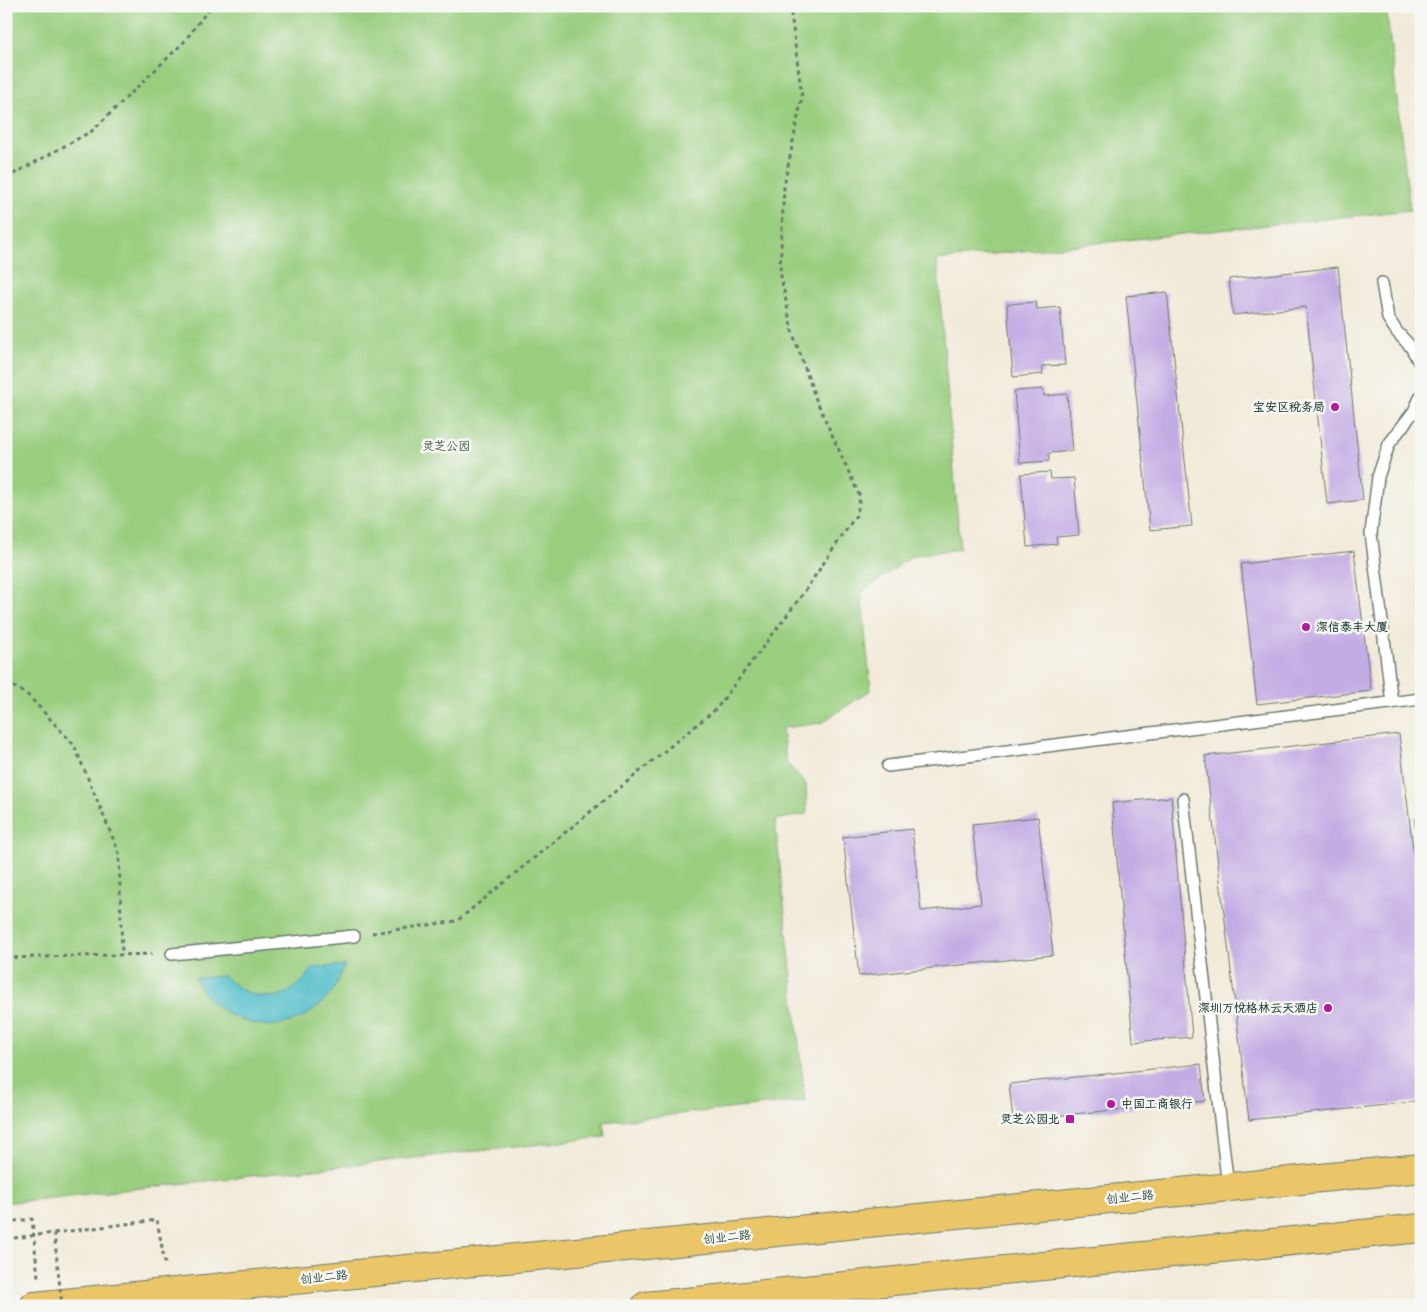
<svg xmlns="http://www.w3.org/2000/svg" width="1427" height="1312" font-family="Kalam,'LXGW WenKai TC',sans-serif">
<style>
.green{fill:#9ace7f;stroke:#5c865a}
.water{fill:#50bdca;stroke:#387d7f}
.building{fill:#c3abe4}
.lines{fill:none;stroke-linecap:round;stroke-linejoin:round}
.lane-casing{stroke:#697a6d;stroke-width:14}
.primary-casing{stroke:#697a6d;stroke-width:30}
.path{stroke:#697a6d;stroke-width:3;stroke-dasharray:4 4;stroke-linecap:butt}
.lane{stroke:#fff;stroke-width:11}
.primary{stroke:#ebc669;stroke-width:28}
.path-bridge{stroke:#697a6d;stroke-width:3;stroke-dasharray:4 4;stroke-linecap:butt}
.poi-dot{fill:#b5179e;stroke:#f6f6f2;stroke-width:2}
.labels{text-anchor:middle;stroke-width:5;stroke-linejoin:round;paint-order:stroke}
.poi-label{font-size:12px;font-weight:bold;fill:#1f3d34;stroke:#f6f6f2;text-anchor:end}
.park-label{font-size:12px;fill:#385a43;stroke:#f6f6f2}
.street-label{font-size:12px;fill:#1f3d34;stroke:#f6f6f2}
</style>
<rect width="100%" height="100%" fill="#f6f6f2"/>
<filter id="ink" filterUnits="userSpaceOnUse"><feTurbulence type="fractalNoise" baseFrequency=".02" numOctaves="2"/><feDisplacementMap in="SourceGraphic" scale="10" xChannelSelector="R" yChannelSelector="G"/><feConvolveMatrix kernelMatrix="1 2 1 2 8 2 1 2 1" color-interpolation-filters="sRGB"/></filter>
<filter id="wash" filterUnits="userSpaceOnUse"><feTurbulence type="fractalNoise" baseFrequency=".0096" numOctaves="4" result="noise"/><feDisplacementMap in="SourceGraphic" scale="20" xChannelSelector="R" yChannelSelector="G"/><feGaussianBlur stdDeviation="1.12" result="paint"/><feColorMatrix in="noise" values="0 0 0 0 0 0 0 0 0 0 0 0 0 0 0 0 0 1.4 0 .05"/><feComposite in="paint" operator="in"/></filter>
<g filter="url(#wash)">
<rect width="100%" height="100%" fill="#f2ead8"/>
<path class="green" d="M6,6h1380l24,204 -473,50 23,289 -47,6 -52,38 10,97 -50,33 -39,5 4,34 20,22 1,30 -32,6 30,281 -202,21 2,15 -599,66z"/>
<path class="water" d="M345,965c-5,9 -8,20 -14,28 -23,29 -57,41 -92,26 -13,-5 -25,-13 -34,-24 -4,-5 -7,-11 -10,-17l29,-2c30,29 65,29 88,-8z"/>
<g id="blocks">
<path class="building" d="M1338,267l25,233 -36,4 -21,-197 -73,8 -4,-36z
M1167,292l25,234 -42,4 -24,-234z
M1036,302l1,7 23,-2 5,58 -23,1 1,8 -30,3 -6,-73z
M1043,389l1,7 23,-2 5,57 -23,2v8l-29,2 -6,-72z
M1050,472l1,7 23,-1 5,57 -23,2 1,7 -30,3 -6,-73z
M1354,551l17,140 -114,13 -16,-140z
M1399,734l22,181v186l-172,19 -44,-364z
M1171,797l21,240 -59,5 -21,-239z
M1038,817l15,138 -194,21 -16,-139 69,-8 9,82 60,-7 -9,-80z
M1201,1064l4,37 -192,19 -4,-36z
M1308,1302l1,4h-23v-1z"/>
</g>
</g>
<g filter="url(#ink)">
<use href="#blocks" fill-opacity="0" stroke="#697a6d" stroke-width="1"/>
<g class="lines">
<defs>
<path id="lane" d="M1382,283l6,35 9,14 14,15 10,19
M1392,703l-21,-170 7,-56 11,-33 25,-33 7,-15
M888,766l533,-67
M1183,799l45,388
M1421,822v2
M172,954l182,-18"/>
<path id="primary" d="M34,1306l1387,-138
M646,1306l775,-78"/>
</defs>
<use href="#lane" class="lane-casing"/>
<use href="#primary" class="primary-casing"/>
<path class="path" d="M6,178l86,-47 92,-89 27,-36
M6,682l23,14 45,49 45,108 3,102
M372,933l85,-12 259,-212 84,-111 57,-84 3,-17 -45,-100 -23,-66 -12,-60 4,-85 18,-89 -12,-91
M6,958l146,-4
M6,1222l26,-3 6,58
M54,1233l103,-13 8,44"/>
<use href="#lane" class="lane"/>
<use href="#primary" class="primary"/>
<path class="path-bridge" d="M6,1239l48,-6 8,73"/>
</g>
</g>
<g class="poi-dot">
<circle cx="1335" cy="407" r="5"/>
<circle cx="1306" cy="627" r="5"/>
<circle cx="1328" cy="1008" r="5"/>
<circle cx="1111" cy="1104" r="5"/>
<rect x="1065" y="1114" width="10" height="10" rx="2.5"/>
</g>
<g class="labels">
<g class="poi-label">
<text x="1325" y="411">宝安区税务局</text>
<text x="1316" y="631" text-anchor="start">深信泰丰大厦</text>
<text x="1318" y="1012">深圳万悦格林云天酒店</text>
<text x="1121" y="1108" text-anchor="start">中国工商银行</text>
<text x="1060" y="1123">灵芝公园北</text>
</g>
<g class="park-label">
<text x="446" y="450">灵芝公园</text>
</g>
<g class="street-label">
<text transform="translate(1130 1197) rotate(-6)" y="4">创业二路</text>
<text transform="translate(727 1237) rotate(-6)" y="4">创业二路</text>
<text transform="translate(324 1277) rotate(-6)" y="4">创业二路</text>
</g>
</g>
<rect width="1427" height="1312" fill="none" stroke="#f6f6f2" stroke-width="25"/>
</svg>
